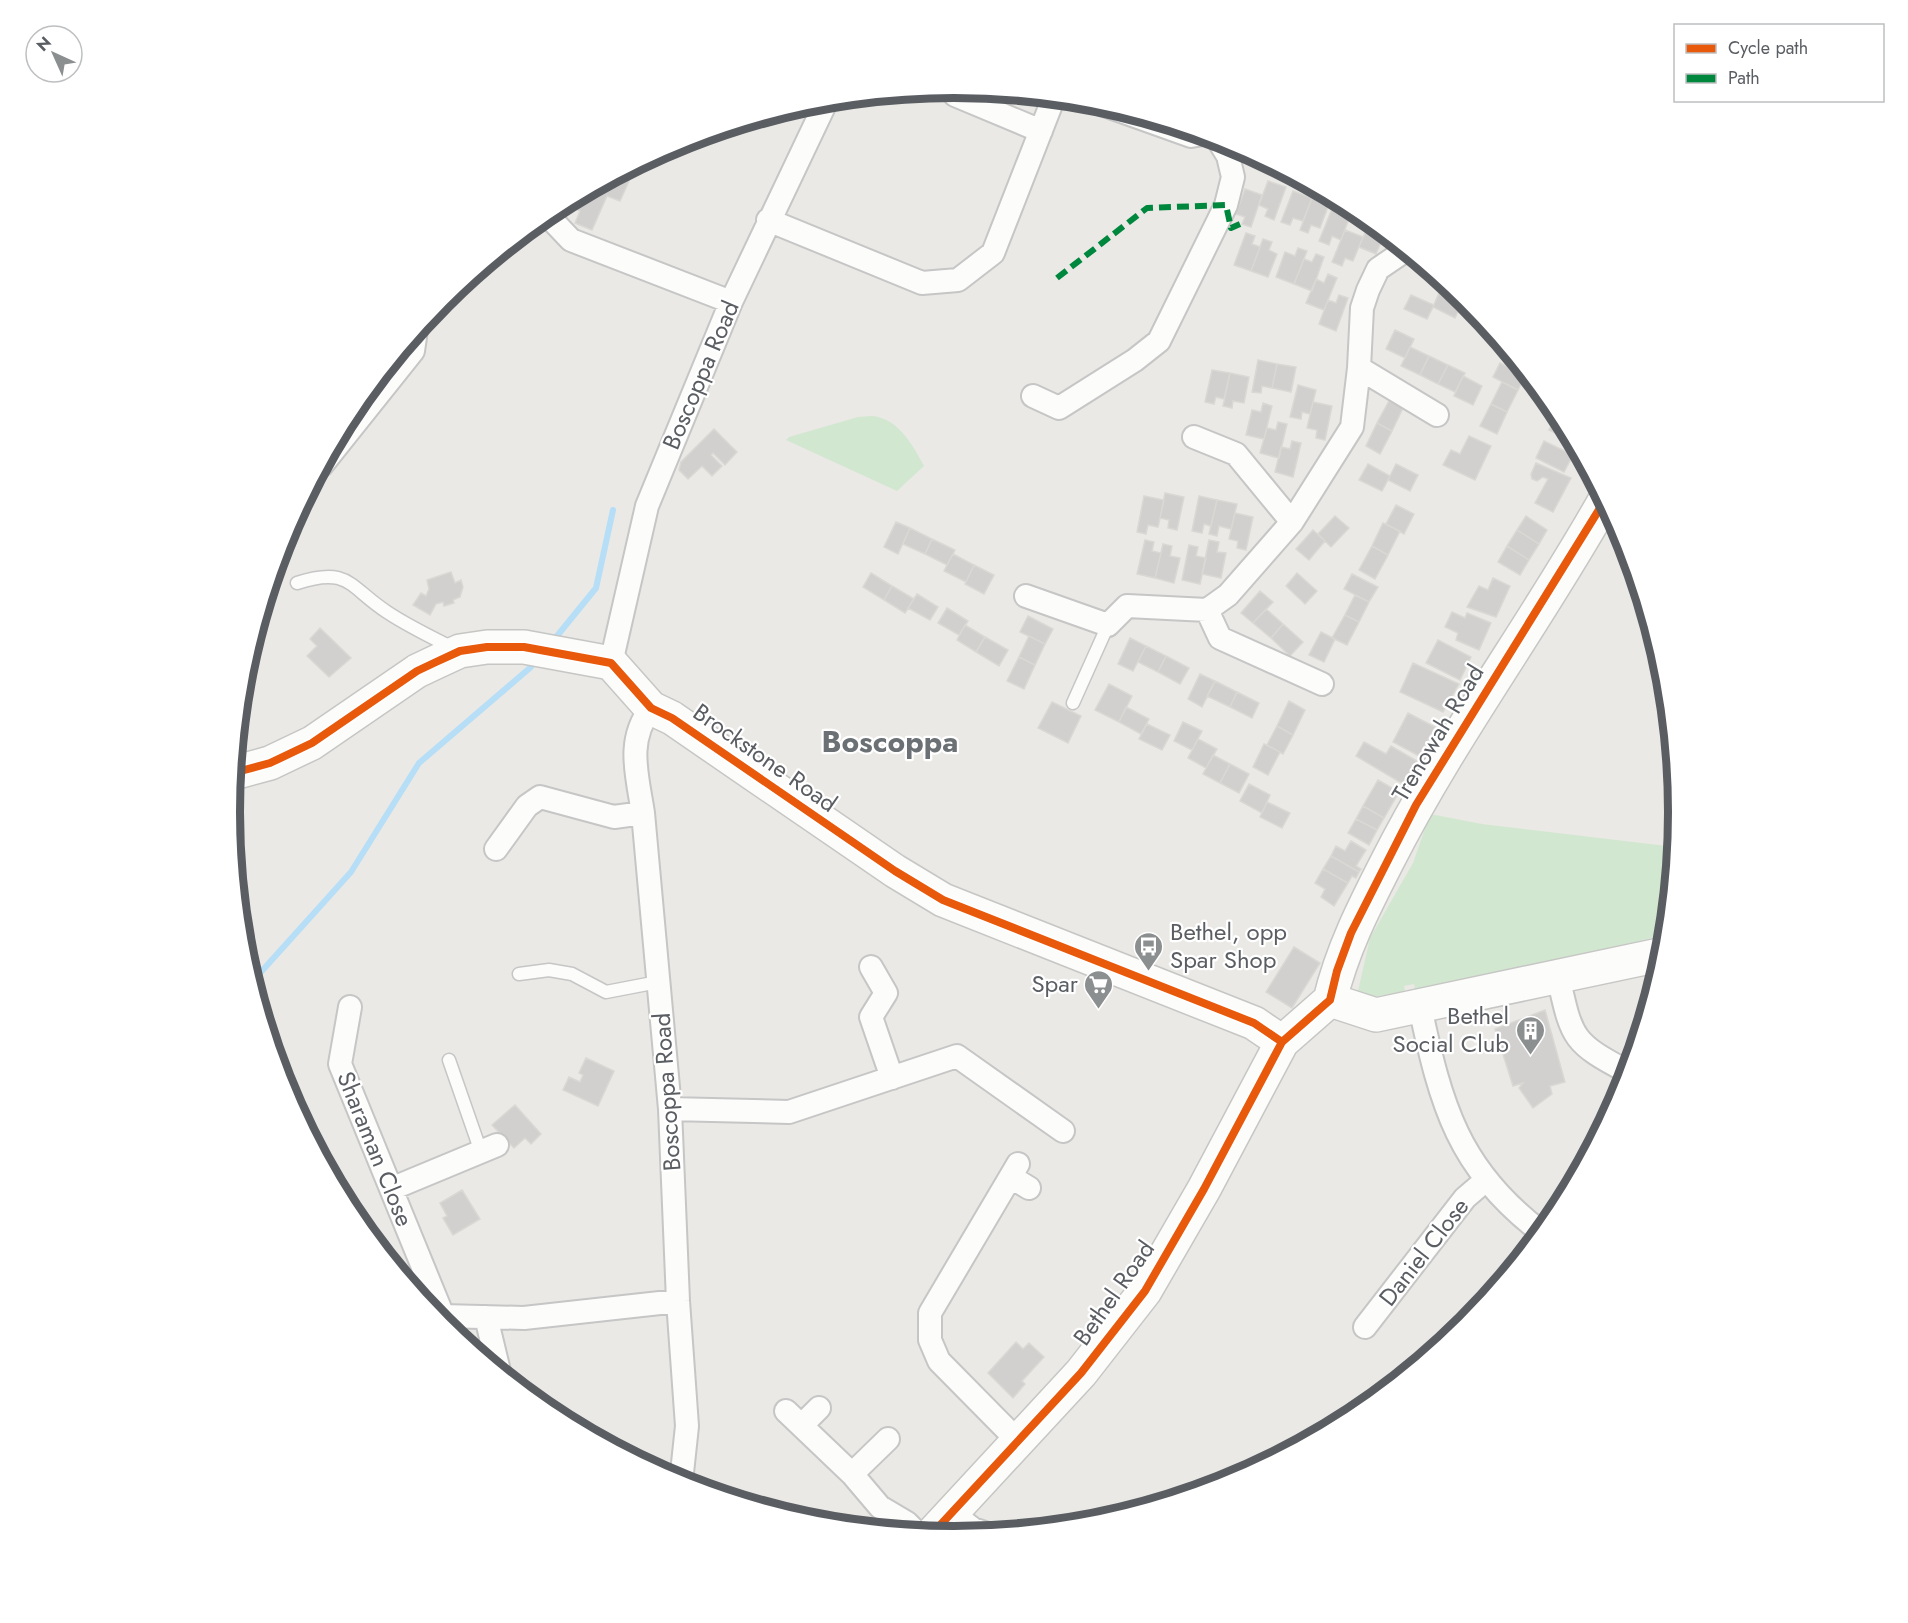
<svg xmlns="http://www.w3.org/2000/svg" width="1908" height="1623" font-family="Jost,sans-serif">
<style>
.green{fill:#d2e7d0}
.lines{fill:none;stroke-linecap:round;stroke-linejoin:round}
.stream{stroke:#b6def7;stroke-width:6}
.building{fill:#d1d0ce;stroke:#dad8d4;stroke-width:1.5}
.lane-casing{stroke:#c5c6c5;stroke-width:15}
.street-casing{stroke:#c5c6c5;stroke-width:26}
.secondary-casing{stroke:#c6c6c5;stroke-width:36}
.lane{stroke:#fcfcfb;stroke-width:12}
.street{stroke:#fcfcfb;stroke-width:22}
.secondary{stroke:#fcfcfb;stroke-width:33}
.quiet{stroke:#00873e;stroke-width:6;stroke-dasharray:12 6;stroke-linecap:butt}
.cycleway-casing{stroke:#fff;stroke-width:11}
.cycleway{stroke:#e8590c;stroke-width:8}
.labels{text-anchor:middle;stroke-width:4.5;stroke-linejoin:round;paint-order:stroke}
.street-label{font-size:24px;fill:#5a5e63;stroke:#fff}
.poi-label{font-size:24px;fill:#5a5e63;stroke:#fff;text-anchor:end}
.district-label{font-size:30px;font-weight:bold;fill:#6b7075;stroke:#fff}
.rim{fill:none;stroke:#5a5e63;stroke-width:8}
</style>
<rect width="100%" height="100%" fill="#eae9e5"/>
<path class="green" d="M858,417c6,0 14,-2 20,0 22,5 36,30 46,49l-27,25 -111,-51 3,-3z
M1430,814l52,10 193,23 -9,87 -111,29 -140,27 -1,-6 -10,2 1,6 -33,5 -14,-6 12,-53 43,-75z"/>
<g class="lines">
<path class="stream" d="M557,636l39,-48 17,-78
M252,982l99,-110 68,-109 112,-96"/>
</g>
<path class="building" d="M621,175l9,4 -10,22 -13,-5 -15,34 -17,-7 5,-12 -6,-3 6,-14 22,-12 7,3 3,-7 6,3z
M1268,181l18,6 -12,33 -9,-4 3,-7 -9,-4z
M1245,189l17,6 -11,32 -9,-3 3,-7 -9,-3z
M1293,191l19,7 -9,23 -10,-3 -3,7 -9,-3z
M1312,198l17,6 -9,24 -9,-3 -3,8 -8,-3z
M1332,209l18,7 -9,24 -9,-4 -3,9 -10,-4z
M1368,226l17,7 -9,21 -17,-7z
M1345,230l18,7 -10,24 -8,-3 -3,8 -10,-4z
M1246,233l9,3 -3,8 8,3 -9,24 -17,-6z
M1263,239l9,3 -3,8 8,4 -9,23 -17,-6z
M1298,248l9,3 -13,33 -18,-7 9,-25 10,4z
M1316,254l8,3 -12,34 -18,-7 10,-25 8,3z
M1328,274l9,4 -13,32 -18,-7 10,-24 8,4z
M1439,293l23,10 -7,15 -22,-11z
M1339,295l9,3 -12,33 -17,-7 9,-24 8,3z
M1411,295l23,10 -7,14 -23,-10z
M1464,297l18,21 -1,1 -22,-10z
M1395,330l19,9 -9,19 -19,-9z
M1410,347l19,9 -9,19 -19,-9z
M1429,356l19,9 -10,19 -18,-9z
M1258,360l19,4 -5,24 -10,-2 -1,7 -9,-1z
M1500,363l25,13 -7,14 -25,-13z
M1277,364l19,3 -5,25 -19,-4z
M1448,365l17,8 -10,19 -17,-8z
M1212,370l18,3 -6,26 -8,-2 -2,7 -9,-2z
M1230,373l19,4 -5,26 -11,-2 -1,7 -9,-2z
M1463,376l19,10 -9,19 -19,-9z
M1502,382l16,8 -11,22 -16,-8z
M1298,385l18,5 -6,24 -8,-2 -1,7 -11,-2z
M1389,401l14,7 -11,23 -15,-8z
M1313,402l19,4 -7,34 -9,-2 1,-8 -10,-2z
M1263,403l9,3 -8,33 -18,-4 6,-25 9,2z
M1491,404l16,8 -10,22 -17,-8z
M1558,413l1,1 16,29 -26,-13z
M1278,422l9,2 -8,34 -19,-5 7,-25 9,2z
M1377,423l15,8 -12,23 -14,-8z
M714,429l23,23 -12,13 -12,-12 -2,2 11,11 -10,10 -10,-10 -14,13 -9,-9 2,-8z
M1469,436l22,10 -16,34 -32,-15 8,-15 9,4z
M1292,441l9,2 -8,34 -18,-5 6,-25 9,2z
M1544,441l29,14 -9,17 -28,-14z
M1536,463l35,15 -18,34 -18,-9 13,-24 -5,-2 -6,4 -5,-2 -1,-5z
M1368,464l22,12 -8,15 -23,-11z
M1396,464l22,11 -8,16 -22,-11z
M1165,493l19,4 -7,33 -9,-2 1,-8 -9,-2z
M1144,496l20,4 -6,27 -10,-2 -2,9 -9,-2z
M1199,496l18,4 -6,26 -7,-2 -2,9 -10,-2z
M1217,500l20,4 -6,25 -12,-3 -2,10 -8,-2z
M1396,505l18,9 -10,20 -18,-10z
M1235,513l18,4 -7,33 -9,-2 1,-7 -9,-2z
M1335,516l14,12 -18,19 -13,-13z
M1526,516l21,14 -8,14 -22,-14z
M896,522l14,6 -12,26 -14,-7z
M1383,523l17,8 -12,24 -16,-9z
M910,528l22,11 -7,15 -22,-10z
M1313,530l12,11 -16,19 -13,-11z
M1517,530l22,14 -10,16 -22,-14z
M932,539l23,11 -8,15 -22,-11z
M1145,540l9,2 -2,9 9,2 -6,25 -18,-4z
M1209,540l10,2 -2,10 9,1 -5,25 -19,-4z
M1163,544l9,2 -2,10 10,2 -6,25 -19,-5z
M1189,545l9,2 -2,9 10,2 -6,26 -18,-4z
M1372,546l16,9 -13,24 -16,-9z
M1507,546l22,14 -9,15 -22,-13z
M953,554l21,11 -8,17 -22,-11z
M974,565l20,10 -10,19 -19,-10z
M451,572l4,11 6,-3 2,7 -3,10 -7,3 1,3 -10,3 -1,-4 -7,2 -6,11 -17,-10 8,-12 5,3 3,-7 -2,-9z
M871,573l21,13 -8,14 -21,-13z
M1297,573l20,18 -12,13 -19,-18z
M1352,574l26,13 -9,15 -25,-13z
M1493,578l17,8 -14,31 -29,-10 12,-21 9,4z
M892,586l22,13 -9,14 -21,-13z
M1260,591l13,11 -20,21 -12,-10z
M917,594l21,13 -8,13 -22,-12z
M1355,595l14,7 -10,20 -14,-7z
M947,608l21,13 -9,14 -21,-12z
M1266,609l17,15 -12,14 -18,-15z
M1452,612l13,6 2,-5 24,10 -12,27 -23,-10 2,-7 -13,-6z
M1345,615l14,7 -12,23 -15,-7z
M1028,616l25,13 -8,15 -25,-12z
M1283,624l20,18 -13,14 -19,-18z
M965,625l20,12 -9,15 -19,-12z
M320,628l31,30 -22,19 -22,-21 10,-10 -7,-7z
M1321,632l14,7 -11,23 -15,-7z
M1029,636l16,8 -10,21 -16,-8z
M985,637l23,13 -9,16 -23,-14z
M1130,638l16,8 -13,25 -15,-7z
M1438,640l33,17 -11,23 -34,-17z
M1146,646l20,10 -8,16 -20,-10z
M1166,656l23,12 -9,16 -22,-12z
M1019,657l16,8 -11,24 -17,-8z
M1413,663l46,21 -16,28 -43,-20z
M1200,674l15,7 -13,26 -14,-8z
M1215,681l22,11 -7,15 -23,-11z
M1109,684l23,12 -13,26 -24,-12z
M1237,692l22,11 -7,15 -22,-11z
M1289,701l16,9 -12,25 -16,-9z
M1052,702l29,14 -13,27 -30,-15z
M1126,707l23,12 -8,15 -22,-12z
M1408,713l27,14 -16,29 -26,-14z
M1183,722l19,9 -10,19 -18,-9z
M1147,724l23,11 -8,15 -23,-11z
M1277,726l16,9 -10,19 -16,-9z
M1198,739l19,10 -11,19 -18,-10z
M1364,742l22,12 5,-8 26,15 -14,23 -47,-28z
M1264,744l16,8 -12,23 -15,-8z
M1213,755l17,9 -10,19 -17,-9z
M1230,764l19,10 -10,19 -19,-10z
M1378,780l21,12 -15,26 -21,-12z
M1249,784l21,11 -8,18 -22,-12z
M1267,802l23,11 -8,15 -22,-11z
M1363,806l21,12 -7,12 -21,-11z
M1356,819l21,11 -8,15 -21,-12z
M1351,841l15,9 -10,16 5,3 -2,3 -28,-16 5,-10 9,5z
M1331,856l28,16 -3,6 -4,-2 -4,7 -25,-14z
M1323,869l25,14 -14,23 -13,-9 4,-8 -10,-6z
M1294,947l26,16 -28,45 -26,-16z
M1545,1010l20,72 -15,4 2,8 -19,14 -14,-20 4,-5 -10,3 -18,-57z
M586,1058l28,13 -16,35 -35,-16 6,-13 11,5 3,-7 -4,-2z
M515,1105l26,29 -10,10 -6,-6 -11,10 -22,-23z
M462,1190l18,29 -27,16 -10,-17 4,-2 -7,-13z
M1016,1342l7,7 6,-6 15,14 -22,24 3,3 -12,14 -25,-25z"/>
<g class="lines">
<defs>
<path id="lane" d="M297,583c52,-17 52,4 90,29 21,14 44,25 66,36
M1073,703l35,-78
M519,974l30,-4 23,4 34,18 52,-10
M449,1060l32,92"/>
<path id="street" d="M955,95l86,36
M1093,101l98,35 12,-2
M550,211l1,8 20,21 160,62
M768,220l154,63 36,-3 35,-27 61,-156
M1359,368l78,47
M1033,396l26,12 76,-48 24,-19 67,-136 7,-28 -5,-21 -11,-18
M1194,437l42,17 56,68
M322,465l91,-114 3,-21
M1026,596l82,29 19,-19 80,4 21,-15 64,-73 60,-95 7,-59 3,-60 6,-18 10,-21 28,-19
M1207,610l13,28 102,46
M611,663l36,-157 84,-204 96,-202
M651,708c-25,33 -14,66 -8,105l27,296 8,192 9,125 -6,56
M496,849l31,-43 13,-9 74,20 29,-4
M871,967l15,26 -15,24 21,61
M1558,976c14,62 13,66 70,96
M350,1007l-10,57 103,252
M1420,1007c21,98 38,162 121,225
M670,1109l119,3 168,-56 106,75
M1018,1164l-88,149v27l9,21 80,81
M1011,1177l18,11
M391,1189l106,-44
M486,1317l13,54
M437,1319l6,-3 81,2 154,-17
M1365,1327l100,-129 21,-18
M786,1411l66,63 28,33 27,16 9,9
M802,1425l17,-17
M852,1474l36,-35
M952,1513l21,16 12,4"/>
<path id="secondary" d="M233,773l37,-10 42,-20 105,-72 19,-9 24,-11 27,-4h37l87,16 40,45 21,10 223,153 48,29 311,123 28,19
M1330,1000c12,-50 34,-93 57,-138 64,-126 149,-239 218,-362
M1330,1000l46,15 288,-61
M932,1534l149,-161 64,-82 59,-102 78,-147 48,-42"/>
</defs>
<use href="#lane" class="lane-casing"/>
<use href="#street" class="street-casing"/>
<use href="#secondary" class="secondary-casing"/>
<use href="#lane" class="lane"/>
<use href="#street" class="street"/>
<use href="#secondary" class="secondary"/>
<path class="quiet" d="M1057,278l90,-70 79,-3 5,23 9,-4"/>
<defs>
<path id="cycleway" d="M233,773l37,-10 42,-20 105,-72 19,-9 24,-11 27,-4h37l87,16 40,45 21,10 223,153 48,29 311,123 28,19
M932,1534l149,-161 64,-82 59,-102 78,-147 48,-42 7,-29 14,-38 65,-128 189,-305"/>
</defs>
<use href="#cycleway" class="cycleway-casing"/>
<use href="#cycleway" class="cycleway"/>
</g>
<defs>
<symbol id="bus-pin" viewBox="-11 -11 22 30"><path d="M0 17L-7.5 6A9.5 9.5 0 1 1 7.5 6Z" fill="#8c8f90" stroke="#fff"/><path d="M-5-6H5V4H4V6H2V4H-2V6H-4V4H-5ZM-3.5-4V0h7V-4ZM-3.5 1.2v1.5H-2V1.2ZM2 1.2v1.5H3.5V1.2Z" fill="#fff"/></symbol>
<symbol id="supermarket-pin" viewBox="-11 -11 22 30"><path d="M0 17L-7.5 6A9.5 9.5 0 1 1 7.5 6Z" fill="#8c8f90" stroke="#fff"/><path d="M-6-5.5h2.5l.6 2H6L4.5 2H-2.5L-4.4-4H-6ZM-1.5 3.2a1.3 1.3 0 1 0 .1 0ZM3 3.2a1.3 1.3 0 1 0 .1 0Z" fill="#fff"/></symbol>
<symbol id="building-pin" viewBox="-11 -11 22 30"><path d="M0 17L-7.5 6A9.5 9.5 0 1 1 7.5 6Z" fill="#8c8f90" stroke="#fff"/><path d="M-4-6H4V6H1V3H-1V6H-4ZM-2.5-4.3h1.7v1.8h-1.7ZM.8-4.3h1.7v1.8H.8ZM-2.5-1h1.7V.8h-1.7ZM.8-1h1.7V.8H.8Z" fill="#fff"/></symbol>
</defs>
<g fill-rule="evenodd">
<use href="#bus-pin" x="1132" y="930" width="33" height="45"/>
<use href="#supermarket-pin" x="1082" y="968" width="33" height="45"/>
<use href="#building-pin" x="1514" y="1014" width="33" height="45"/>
</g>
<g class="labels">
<g class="street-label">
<text transform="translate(701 375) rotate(-67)" y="8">Boscoppa Road</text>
<text transform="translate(1438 733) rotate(-59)" y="8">Trenowah Road</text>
<text transform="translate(765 758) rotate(35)" y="8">Brockstone Road</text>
<text transform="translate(667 1092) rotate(-94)" y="8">Boscoppa Road</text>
<text transform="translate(375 1149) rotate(68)" y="8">Sharaman Close</text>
<text transform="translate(1424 1252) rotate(-52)" y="8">Daniel Close</text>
<text transform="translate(1114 1293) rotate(-55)" y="8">Bethel Road</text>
</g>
<g class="poi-label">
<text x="1170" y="940" text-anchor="start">Bethel, opp<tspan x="1170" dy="28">Spar Shop</tspan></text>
<text x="1078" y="992">Spar</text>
<text x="1509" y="1024">Bethel<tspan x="1509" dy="28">Social Club</tspan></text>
</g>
<g class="district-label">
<text x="890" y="752">Boscoppa</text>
</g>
</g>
<path d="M0 0H1908V1623H0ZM240 812a714 714 0 1 1 1428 0a714 714 0 1 1-1428 0Z" fill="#fff" fill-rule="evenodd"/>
<path class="rim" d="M240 812a714 714 0 1 1 1428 0a714 714 0 1 1-1428 0Z"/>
<rect x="1674" y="24" width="210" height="78" fill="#ffffff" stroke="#bdbfc1" stroke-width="1.5"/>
<rect x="1686" y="44" width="30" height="9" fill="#e8590c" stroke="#bdbfc1" stroke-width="1.5"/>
<text x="1728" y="54" font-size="18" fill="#5a5e63">Cycle path</text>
<rect x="1686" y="74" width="30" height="9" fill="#00873e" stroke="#bdbfc1" stroke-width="1.5"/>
<text x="1728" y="84" font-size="18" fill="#5a5e63">Path</text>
<g transform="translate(54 54) rotate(315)"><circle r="28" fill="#ffffff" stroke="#bdbfc1" stroke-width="1.5"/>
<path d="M0-4.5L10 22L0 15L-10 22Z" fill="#8c8f90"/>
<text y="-9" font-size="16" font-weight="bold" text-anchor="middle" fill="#5a5e63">N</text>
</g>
</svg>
